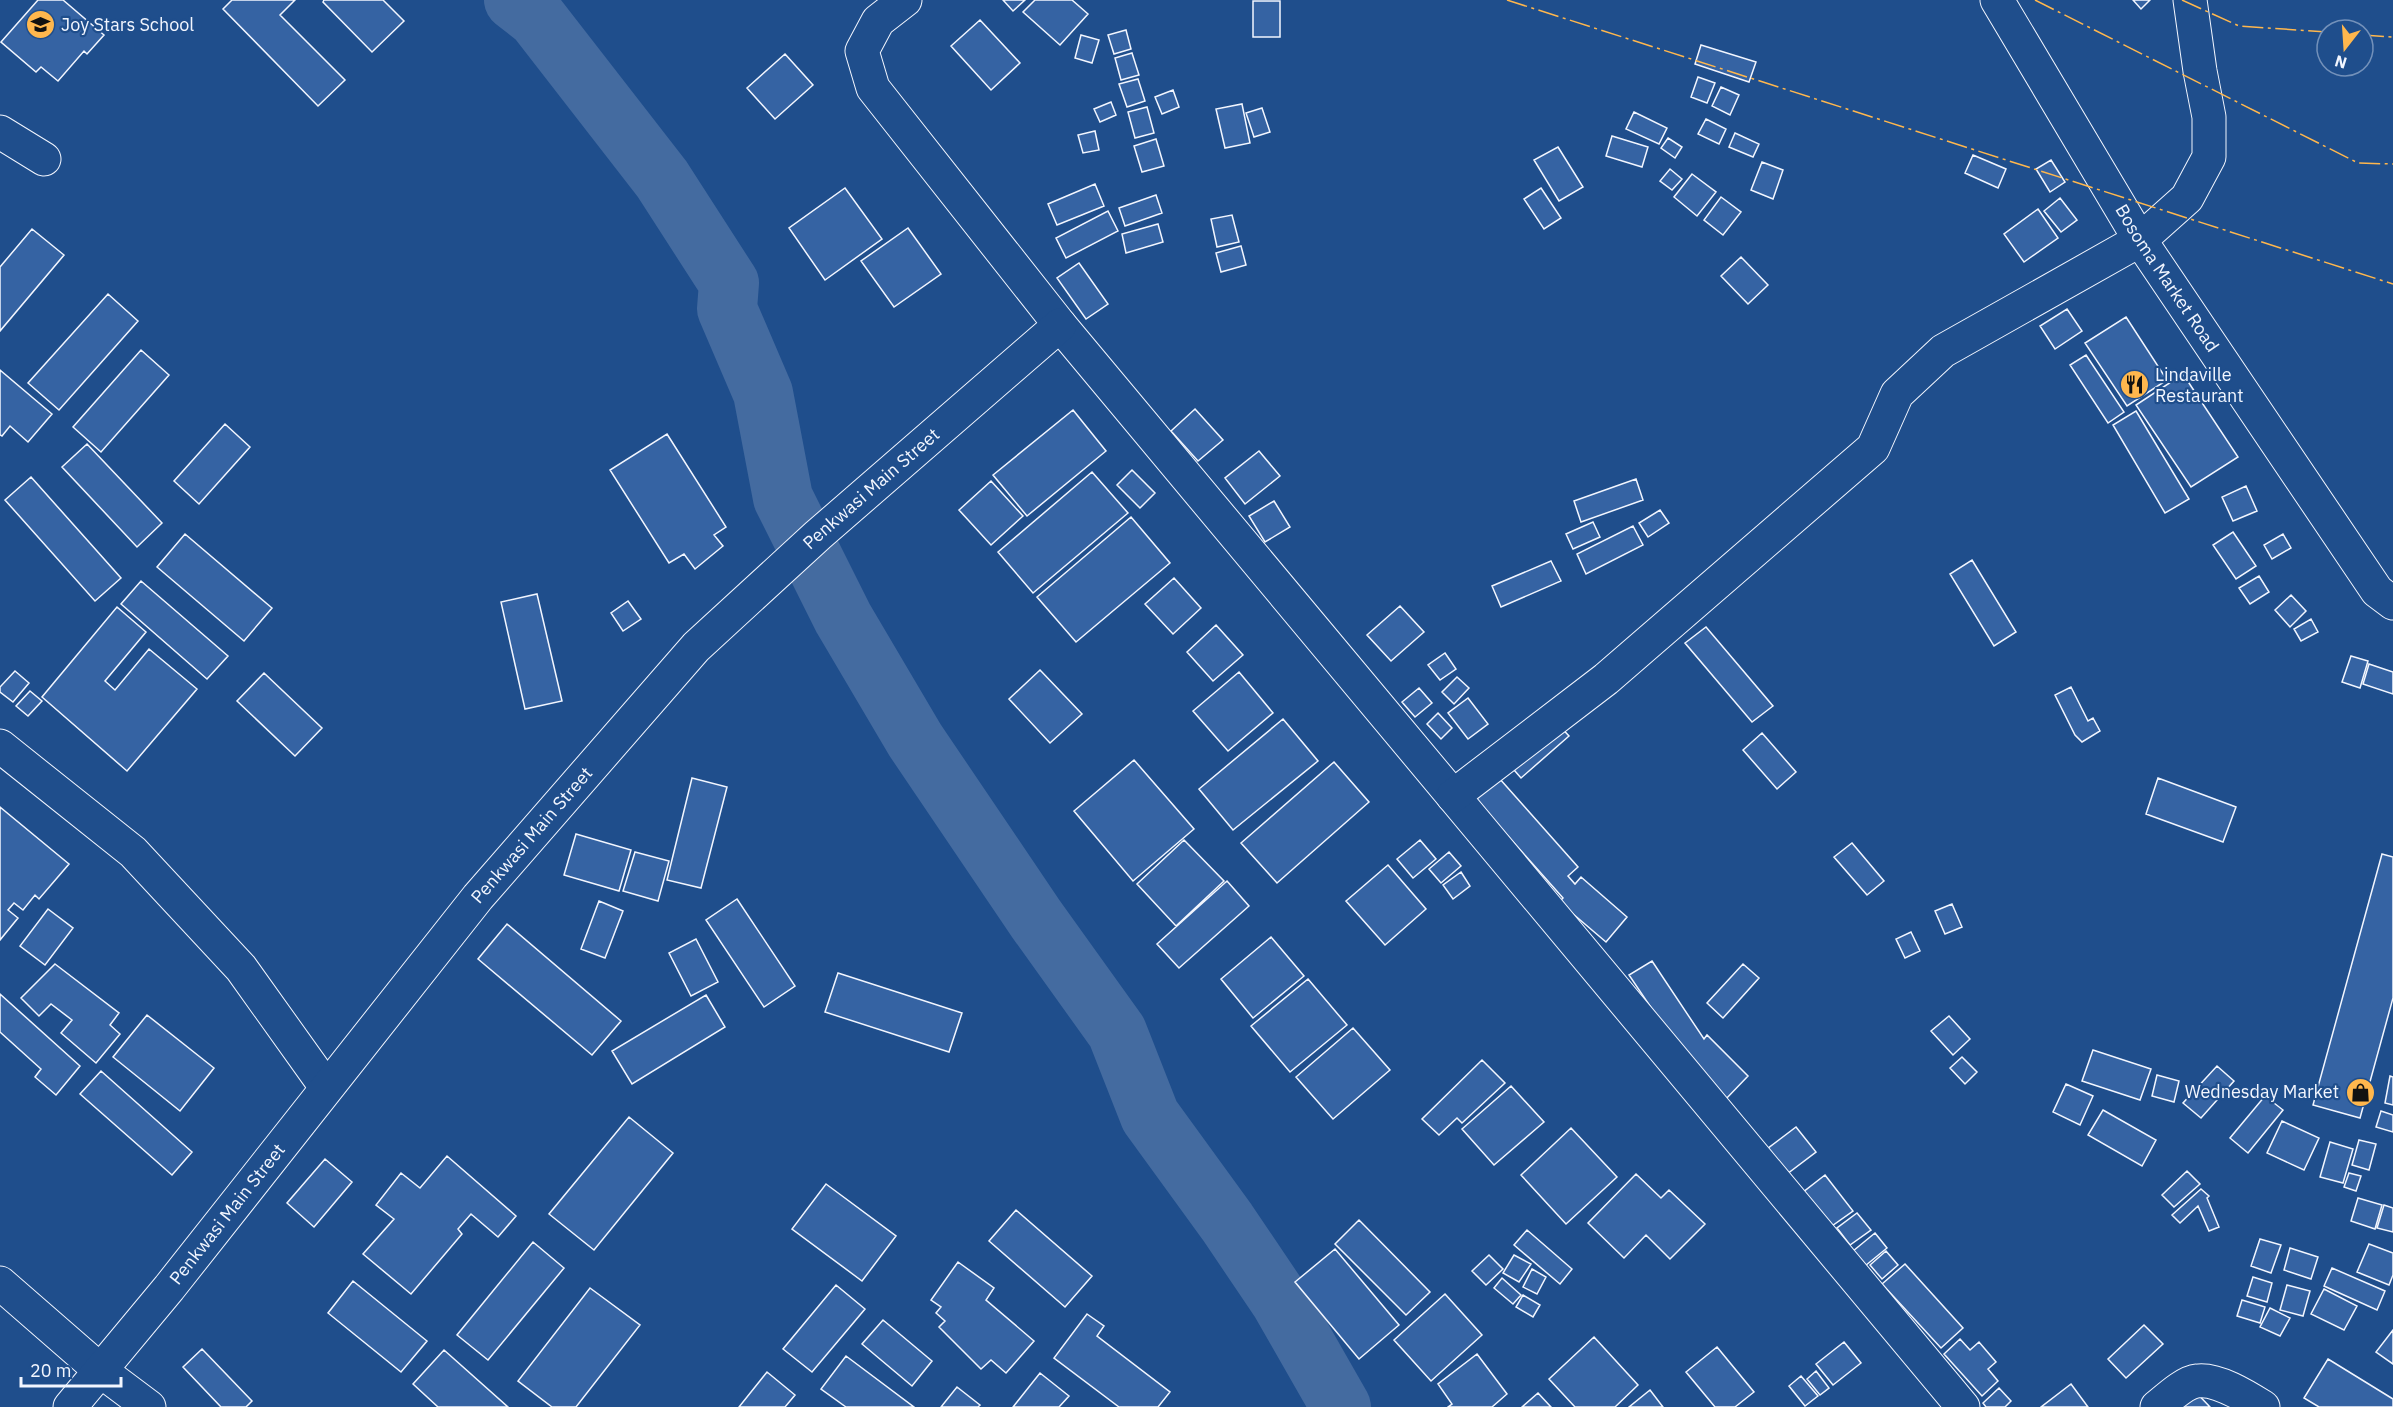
<svg xmlns="http://www.w3.org/2000/svg" width="2393" height="1407" font-family="'IBM Plex Sans',sans-serif">
<style>
.lines{fill:none;stroke-linecap:round;stroke-linejoin:round}
.river{stroke:#446ba0;stroke-width:60}
.building{fill:#3563a3;stroke:#f2f6ff;stroke-width:1.5}
.minor-casing{stroke:#f2f6ff;stroke-width:35}
.minor{stroke:#1f4e8c;stroke-width:33}
.power{stroke:#ffb74d;stroke-width:1.5;stroke-dasharray:21 4.5 3 4.5;stroke-linecap:butt}
.labels{text-anchor:middle;stroke-width:4.5;stroke-linejoin:round;paint-order:stroke}
.poi-label{font-size:18px;fill:#f2f6ff;stroke:#1f4e8c;text-anchor:start}
.street-label{font-size:18px;fill:#f2f6ff;stroke:#1f4e8c}
</style>
<rect width="100%" height="100%" fill="#1f4e8c"/>
<g class="lines">
<path class="river" d="M514,0l23,18 125,161 67,104 -2,26 36,84 20,105 60,120 72,122 121,179 81,113 33,84 77,106 54,80 60,105"/>
</g>
<path class="building" d="M38,0h25l41,35 -17,19 -3,-3 -26,30 -17,-14 -5,5 -35,-30z
M232,0h63l-15,15 65,65 -27,26 -95,-97z
M324,0h59l21,21 -32,31 -49,-50z
M1003,0h22l-12,11z
M1035,0h37l16,14 -28,31 -37,-33z
M2133,0h17l-9,9z
M1253,1h27v36h-27z
M980,20l40,43 -29,27 -40,-44z
M1126,30l5,19 -17,5 -6,-19z
M1081,35l18,5 -7,23 -17,-5z
M1701,45l55,17 -7,20 -54,-18z
M1132,53l7,22 -18,5 -6,-22z
M785,54l28,31 -38,34 -28,-31z
M1698,77l17,6 -8,20 -16,-6z
M1138,79l7,22 -18,6 -8,-23z
M1721,87l18,8 -9,20 -18,-9z
M1173,90l6,17 -17,7 -7,-17z
M1111,102l5,13 -16,7 -6,-13z
M1242,104l8,39 -25,5 -9,-39z
M1147,107l7,26 -19,5 -7,-26z
M1262,108l8,24 -16,5 -8,-24z
M1634,112l33,16 -8,16 -33,-15z
M1706,119l20,10 -7,15 -21,-10z
M1095,131l4,19 -16,3 -5,-18z
M1735,133l24,11 -6,13 -24,-10z
M1612,136l36,11 -6,20 -36,-11z
M1668,138l14,9 -7,11 -14,-10z
M1156,139l8,27 -22,6 -8,-26z
M1558,147l25,40 -24,14 -25,-41z
M1973,155l33,14 -8,19 -33,-15z
M2051,160l14,22 -15,10 -14,-23z
M1762,162l21,8 -10,29 -22,-9z
M1670,169l12,10 -10,11 -12,-9z
M1692,174l24,18 -19,24 -23,-19z
M1095,184l9,22 -47,19 -9,-21z
M845,188l37,51 -57,41 -36,-52z
M1541,188l20,30 -17,11 -20,-30z
M1156,195l6,18 -37,13 -6,-18z
M1721,197l20,15 -18,23 -19,-15z
M2060,198l17,22 -16,12 -17,-21z
M2038,209l20,29 -34,24 -20,-28z
M1108,211l10,20 -52,27 -10,-20z
M1232,215l7,27 -22,5 -6,-28z
M1158,224l5,18 -37,11 -4,-19z
M908,228l33,46 -47,33 -33,-46z
M32,229l32,26 -64,76v-64z
M1241,246l5,19 -25,7 -5,-19z
M1741,257l27,28 -20,19 -27,-28z
M1079,263l29,41 -22,15 -29,-41z
M108,294l30,27 -79,89 -31,-27z
M2067,309l15,22 -27,18 -15,-23z
M2126,317l41,63 -40,26 -42,-63z
M141,350l28,25 -68,77 -28,-25z
M2086,355l38,57 -16,11 -38,-58z
M0,370l52,44 -24,28 -18,-16 -8,10 -2,-1z
M2183,374l55,83 -47,30 -55,-82z
M1195,409l28,31 -25,21 -27,-30z
M1073,410l33,41 -79,65 -34,-41z
M2136,411l53,88 -24,14 -52,-88z
M225,424l25,23 -51,57 -25,-23z
M667,434l59,93 -12,8 9,11 -28,23 -11,-15 -15,9 -59,-93z
M87,444l75,79 -25,24 -75,-80z
M1259,451l21,25 -35,28 -20,-26z
M1132,470l23,23 -15,15 -23,-23z
M1092,472l36,41 -95,80 -35,-41z
M31,477l90,101 -26,23 -90,-101z
M1636,479l7,21 -62,22 -7,-21z
M991,481l32,35 -32,29 -32,-35z
M2246,486l11,25 -24,10 -11,-24z
M1274,501l16,26 -25,15 -16,-26z
M1660,510l9,13 -21,14 -9,-14z
M1131,517l39,46 -94,79 -39,-45z
M1593,522l7,15 -27,12 -7,-15z
M1633,526l10,19 -57,29 -9,-20z
M2233,532l23,34 -20,13 -23,-34z
M185,534l87,74 -28,33 -87,-74z
M2283,534l8,14 -19,11 -8,-14z
M1972,560l44,72 -22,14 -44,-72z
M1551,561l10,20 -60,26 -9,-21z
M2259,576l10,16 -19,12 -11,-16z
M1174,578l27,30 -28,26 -28,-30z
M141,581l87,75 -21,23 -86,-75z
M537,594l25,107 -37,8 -24,-107z
M2291,595l15,16 -16,16 -15,-17z
M628,601l13,18 -18,12 -12,-18z
M1400,606l24,26 -33,29 -24,-26z
M117,607l29,25 -41,49 10,9 34,-41 48,40 -70,82 -85,-74z
M2311,619l7,13 -17,9 -7,-12z
M1216,625l27,30 -30,26 -26,-29z
M1706,627l67,79 -21,16 -67,-79z
M1445,653l11,16 -16,11 -12,-15z
M2351,656l17,5 -8,27 -18,-6z
M2369,664l24,8v22l-30,-10z
M1040,670l42,44 -32,29 -41,-44z
M15,671l14,12 -16,19 -13,-10v-5z
M1239,672l34,41 -45,38 -35,-40z
M264,673l58,55 -27,28 -58,-55z
M1457,677l12,11 -15,16 -12,-12z
M2071,687l17,34 5,-3 7,13 -18,11 -7,-7 -20,-40z
M1419,688l13,15 -17,14 -13,-15z
M30,691l12,10 -14,15 -12,-10z
M1468,698l20,26 -20,15 -20,-26z
M1438,713l14,15 -11,11 -14,-15z
M1283,719l35,42 -85,69 -34,-41z
M1556,722l13,14 -48,42 -13,-15z
M1762,733l34,39 -19,17 -34,-39z
M1134,760l60,69 -61,52 -59,-70z
M1334,762l35,40 -92,81 -36,-40z
M692,778l35,9 -26,101 -34,-8z
M1499,778l79,89 -10,9 7,8 6,-7 46,40 -21,25 -47,-40 4,-4 -88,-99z
M2158,778l78,29 -13,35 -77,-28z
M0,807l69,57 -30,35 -4,-4 -12,15 -9,-7 -6,7 10,8 -18,22z
M576,834l55,16 -12,41 -55,-16z
M1184,840l40,41 -48,45 -39,-42z
M1420,840l16,19 -23,19 -16,-19z
M1852,843l32,38 -17,14 -33,-38z
M635,852l34,9 -11,40 -35,-10z
M1449,852l12,14 -20,17 -12,-14z
M2382,854l11,3v141l-33,120 -47,-13z
M1388,865l38,44 -41,36 -39,-44z
M1461,872l9,14 -17,13 -10,-14z
M1227,881l22,25 -70,62 -22,-24z
M737,899l58,87 -31,21 -58,-87z
M599,901l24,10 -18,47 -24,-9z
M1952,904l10,23 -17,7 -10,-23z
M48,909l25,19 -28,37 -25,-19z
M507,924l114,97 -29,34 -114,-96z
M1911,932l9,19 -15,7 -9,-19z
M1271,937l33,39 -51,42 -32,-39z
M696,939l22,43 -27,14 -22,-43z
M1652,961l52,78 3,-4 41,41 -23,24 -40,-42 -56,-83z
M55,964l64,49 -9,12 10,9 -24,29 -35,-30 11,-13 -21,-16 -12,12 -18,-18z
M1743,964l16,14 -36,40 -16,-15z
M838,973l124,40 -13,39 -124,-40z
M1308,979l39,46 -57,47 -39,-46z
M0,994l80,72 -24,29 -21,-18 6,-8 -41,-37z
M706,995l19,32 -93,57 -20,-33z
M147,1015l67,53 -34,43 -67,-54z
M1949,1016l21,23 -17,16 -22,-24z
M1353,1028l37,42 -57,49 -37,-42z
M2093,1050l58,19 -11,31 -58,-19z
M1962,1057l15,15 -12,12 -15,-16z
M1482,1060l23,23 -43,40 -5,-5 -18,17 -17,-16z
M2217,1066l17,15 -33,37 -18,-15z
M101,1071l91,81 -20,23 -92,-81z
M2157,1075l22,6 -5,21 -22,-6z
M2390,1076l3,1v28l-8,-2z
M2066,1084l27,12 -13,29 -27,-13z
M1511,1086l33,36 -50,43 -32,-36z
M2265,1096l18,14 -35,43 -18,-15z
M2103,1110l53,30 -14,26 -54,-31z
M2381,1111l12,4v17l-17,-5z
M629,1117l44,36 -79,97 -45,-36z
M2282,1121l37,17 -15,32 -37,-17z
M1796,1127l20,25 -29,22 -20,-25z
M1571,1128l46,49 -51,47 -45,-49z
M2359,1140l17,4 -7,26 -17,-5z
M2330,1142l23,7 -10,34 -23,-6z
M447,1156l69,60 -18,21 -27,-23 -13,15 4,5 -51,60 -48,-40 31,-35 -18,-14 25,-32 19,15z
M325,1159l27,23 -38,45 -27,-24z
M2187,1171l13,13 -26,23 -12,-12z
M2349,1173l12,3 -5,15 -12,-4z
M1636,1174l25,24 8,-8 36,34 -35,35 -24,-24 -22,23 -36,-35z
M1825,1175l28,36 -24,17 -27,-35z
M826,1184l70,52 -34,45 -70,-52z
M2201,1189l8,7 -2,2 12,29 -10,4 -11,-25 -18,17 -8,-8z
M2358,1198l24,7 -7,24 -24,-8z
M2384,1205l9,3v24l-16,-4z
M1016,1210l76,66 -27,31 -76,-66z
M1857,1213l14,17 -21,15 -13,-17z
M1359,1220l71,72 -24,23 -71,-71z
M1527,1230l45,39 -12,15 -46,-39z
M1875,1233l12,15 -22,18 -12,-15z
M2260,1239l21,6 -10,28 -20,-7z
M533,1242l31,26 -76,92 -31,-25z
M2369,1244l24,9v22l-4,10 -32,-13z
M2290,1248l28,9 -7,22 -27,-9z
M1335,1249l64,76 -40,34 -64,-77z
M1886,1251l12,14 -16,14 -12,-14z
M1489,1255l14,14 -17,16 -14,-14z
M1514,1255l17,9 -12,18 -16,-9z
M958,1262l36,26 -8,12 48,41 -28,32 -15,-13 -10,9 -42,-42 6,-6 -9,-8 5,-6 -10,-7z
M1905,1264l58,64 -22,20 -59,-64z
M2332,1268l53,23 -8,19 -53,-24z
M1532,1269l14,8 -9,17 -14,-7z
M2253,1277l19,6 -5,19 -20,-6z
M1502,1278l19,17 -8,9 -19,-16z
M353,1281l74,60 -26,31 -73,-59z
M836,1285l29,24 -53,63 -29,-23z
M2287,1285l23,6 -7,25 -23,-6z
M590,1288l50,37 -64,82h-24l-34,-26z
M2324,1289l33,17 -13,24 -33,-16z
M1445,1294l37,41 -51,46 -37,-41z
M1523,1295l17,10 -7,12 -17,-10z
M2242,1300l23,7 -5,16 -23,-7z
M2270,1308l20,10 -10,18 -20,-9z
M1087,1314l17,12 -7,10 73,56 -12,15h-39l-65,-49z
M883,1320l49,41 -20,25 -50,-42z
M2144,1325l19,19 -37,34 -18,-19z
M2393,1330v34l-17,-12z
M1594,1337l44,48 -23,22h-40l-26,-28z
M1960,1339l10,11 9,-8 17,20 -8,7 10,12 -16,15 -38,-42z
M1844,1342l17,21 -28,22 -17,-21z
M1717,1347l37,45 -19,15h-20l-29,-35z
M202,1349l50,52 -6,6h-25l-38,-40z
M444,1350l64,57h-70l-25,-23z
M1477,1354l30,40 -15,13h-44l4,-3 -14,-20z
M846,1356l68,51h-68l-25,-18z
M2328,1359l65,40v8h-74l-15,-9z
M1816,1371l13,17 -9,7 -13,-16z
M767,1372l28,23 -10,12h-46z
M1040,1373l29,23 -10,11h-46z
M1801,1376l17,20 -13,10 -16,-20z
M2071,1384l17,23h-47z
M2189,1385l21,22h-44z
M957,1387l23,18 -2,2h-37z
M1999,1388l12,13 -6,6h-19l-3,-4z
M1650,1390l13,17h-34z
M1538,1393l13,14h-29z"/>
<g class="lines">
<defs>
<g id="minor">
<path d="M905,0l-27,21 -16,30 11,37 187,237 903,1082"/>
<path id="s1" d="M1997,0l143,240 237,351 16,12"/>
<path d="M0,132l44,27"/>
<path d="M0,746l133,106 108,116 85,119"/>
<path d="M1453,796l153,-117 267,-231 24,-54 46,-43 197,-111 47,-42 22,-41v-40l-9,-46 -10,-71"/>
<path d="M0,1283l101,88 48,36"/>
<path id="s2" d="M70,1407l99,-119 309,-391 218,-250 122,-112 242,-210"/>
<path d="M2157,1407c10,-8 28,-25 40,-26 20,-3 50,16 66,26"/>
</g>
</defs>
<use href="#minor" class="minor-casing"/>
<use href="#minor" class="minor"/>
<path class="power" d="M1507,0l886,284
M2035,0l323,163 35,1
M2182,0l57,26 88,6
M2363,35l30,2"/>
</g>
<defs>
<symbol id="school-disc" viewBox="-11 -11 22 22"><circle r="9.5" fill="#ffb74d" stroke="#1f4e8c"/><path d="M0-5L7-2L0 1L-7-2ZM-4 1L0 2.5L4 1V4Q0 6-4 4Z" fill="#111"/></symbol>
<symbol id="restaurant-disc" viewBox="-11 -11 22 22"><circle r="9.5" fill="#ffb74d" stroke="#1f4e8c"/><path d="M-5-6h1v4h1v-4h1v4h1v-4h1v5L-1.5 .5V6h-2V.5L-5-1ZM5-6V6H3V1.5H1.5Q1.5-4 5-6Z" fill="#111"/></symbol>
<symbol id="shop-disc" viewBox="-11 -11 22 22"><circle r="9.5" fill="#ffb74d" stroke="#1f4e8c"/><path d="M-5-2.5h2.3a2.7 3.5 0 0 1 5.4 0H5L5.5 6h-11ZM-1.5-2.5h3a1.5 2.3 0 0 0-3 0Z" fill="#111"/></symbol>
</defs>
<g fill-rule="evenodd">
<use href="#school-disc" x="24" y="8" width="33" height="33"/>
<use href="#restaurant-disc" x="2118" y="368" width="33" height="33"/>
<use href="#shop-disc" x="2344" y="1076" width="33" height="33"/>
</g>
<g class="labels">
<g class="poi-label">
<text x="61" y="31">Joy Stars School</text>
<text x="2155" y="381">Lindaville<tspan x="2155" dy="21">Restaurant</tspan></text>
<text x="2339" y="1098" text-anchor="end">Wednesday Market</text>
</g>
<g class="street-label">
<text dy="6" stroke="none"><textPath href="#s1" startOffset="326">Bosoma Market Road</textPath></text>
<text dy="6" stroke="none"><textPath href="#s2" startOffset="1221">Penkwasi Main Street</textPath></text>
<text dy="6" stroke="none"><textPath href="#s2" startOffset="735">Penkwasi Main Street</textPath></text>
<text dy="6" stroke="none"><textPath href="#s2" startOffset="249">Penkwasi Main Street</textPath></text>
</g>
</g>
<g transform="translate(2345 48) rotate(197)"><circle r="28" fill="#1f4e8c" stroke="#7391ba" stroke-width="1.5"/>
<path d="M0-4.5L10 22L0 15L-10 22Z" fill="#ffb74d"/>
<text y="-9" font-size="16" font-weight="bold" text-anchor="middle" fill="#f2f6ff">N</text>
</g>
<path d="M21 1377v9h100v-9" fill="none" stroke="#f2f6ff" stroke-width="3"/>
<text x="30" y="1377" font-size="18" fill="#f2f6ff" stroke="#1f4e8c" stroke-width="4.5" paint-order="stroke">20 m</text>
</svg>
